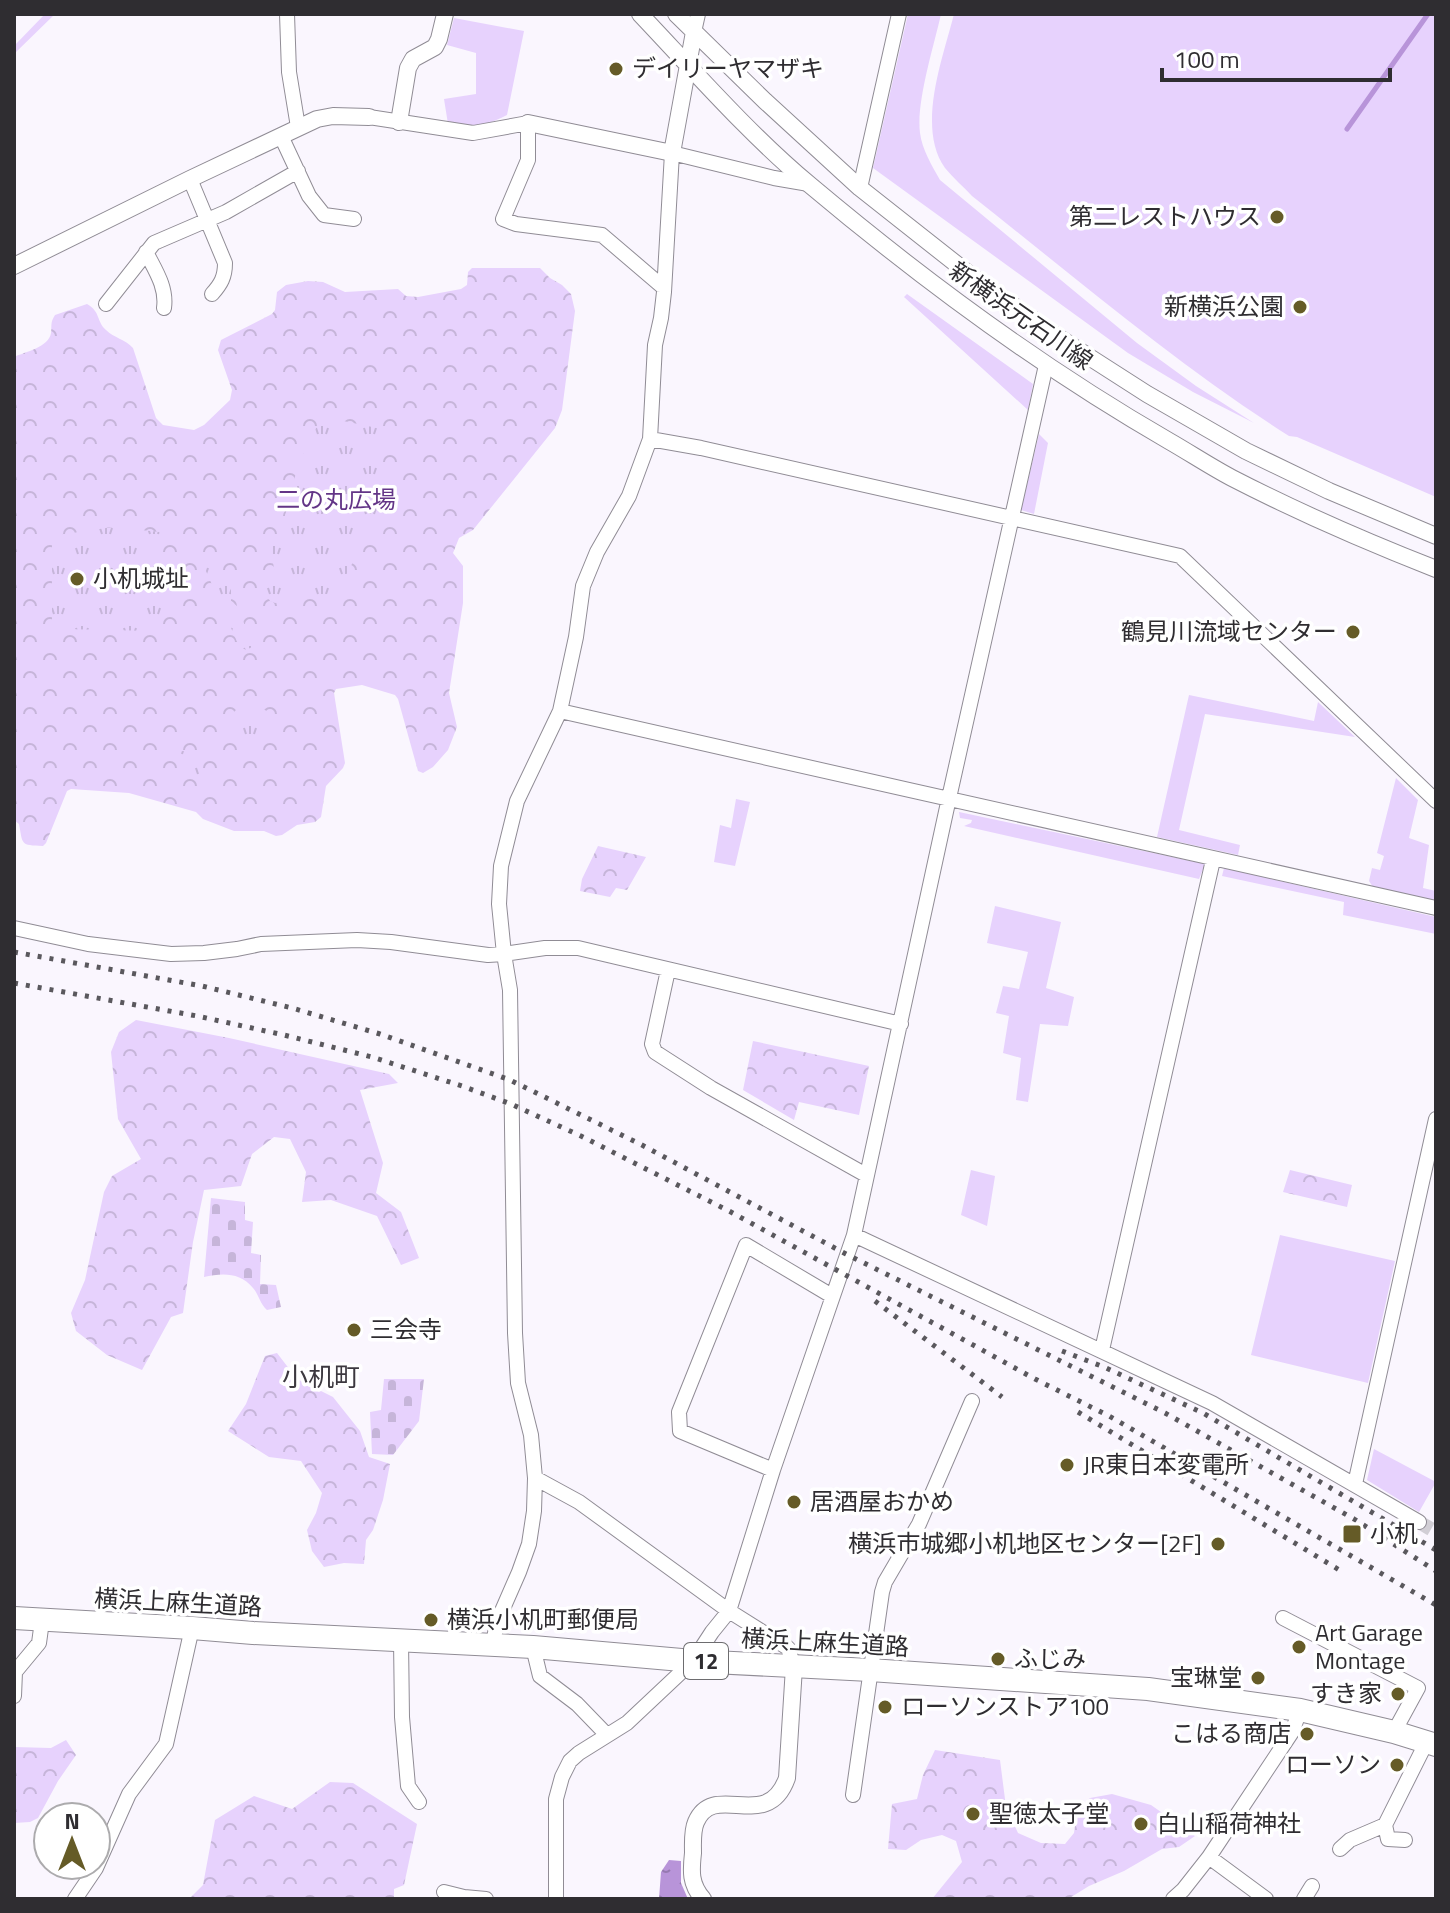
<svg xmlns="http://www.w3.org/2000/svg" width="1450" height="1913" font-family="'Titillium Web','Noto Sans JP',sans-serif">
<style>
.grass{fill:#e7d2fd}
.forest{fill:url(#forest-crowns)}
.cemetery{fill:url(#cemetery-stones)}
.park{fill:url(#park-tufts)}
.water{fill:url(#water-ripples)}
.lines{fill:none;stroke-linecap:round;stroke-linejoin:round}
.stream{stroke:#b894d9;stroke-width:5}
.minor-tunnel{stroke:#d1ced5;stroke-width:14;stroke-dasharray:14 7;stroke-linecap:butt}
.minor-casing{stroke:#908c95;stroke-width:16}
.tertiary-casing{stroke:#908c95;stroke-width:18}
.primary-casing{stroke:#908c95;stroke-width:24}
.minor{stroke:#fff;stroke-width:14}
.tertiary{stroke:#fff;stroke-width:16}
.primary{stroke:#fff;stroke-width:22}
.rail{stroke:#5a585d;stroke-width:5;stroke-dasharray:4 8;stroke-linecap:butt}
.poi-dot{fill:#655b27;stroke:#fff;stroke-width:3}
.labels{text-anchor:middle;stroke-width:7;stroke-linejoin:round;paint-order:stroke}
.shield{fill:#fff;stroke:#6d6c6f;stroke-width:2}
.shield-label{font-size:22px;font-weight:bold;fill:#2f2d31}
.poi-label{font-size:24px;fill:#2f2d31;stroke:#fff;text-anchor:start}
.street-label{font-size:24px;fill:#2f2d31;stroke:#fff}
.park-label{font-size:24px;fill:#633587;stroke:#fff}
.neighbourhood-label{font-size:26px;fill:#3c383f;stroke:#fff}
</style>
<defs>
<pattern id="forest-crowns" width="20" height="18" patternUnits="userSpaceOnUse" patternTransform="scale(2)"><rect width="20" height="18" fill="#e7d2fd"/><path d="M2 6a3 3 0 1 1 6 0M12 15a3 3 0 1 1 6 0" fill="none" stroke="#c6b5d9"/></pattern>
<pattern id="cemetery-stones" width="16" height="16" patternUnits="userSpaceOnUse" patternTransform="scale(2)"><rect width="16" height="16" fill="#e7d2fd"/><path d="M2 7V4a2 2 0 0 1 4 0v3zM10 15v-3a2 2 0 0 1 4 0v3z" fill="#c6b5d9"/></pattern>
<pattern id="park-tufts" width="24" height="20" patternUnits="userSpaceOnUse" patternTransform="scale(2)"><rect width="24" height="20" fill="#e7d2fd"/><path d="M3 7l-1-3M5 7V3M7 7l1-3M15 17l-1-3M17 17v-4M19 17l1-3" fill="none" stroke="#c6b5d9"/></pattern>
<pattern id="water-ripples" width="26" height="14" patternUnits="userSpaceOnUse" patternTransform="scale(2)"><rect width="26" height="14" fill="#b894d9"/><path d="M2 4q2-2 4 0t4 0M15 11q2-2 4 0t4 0" fill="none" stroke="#9679b1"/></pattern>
</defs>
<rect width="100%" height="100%" fill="#faf6fe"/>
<path class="grass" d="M45,14h10l-41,40v-8z
M908,14h33c-7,32 -25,88 -21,119 2,16 12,33 20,47l197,163 59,43 58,37 -61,-31 -65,-39 -255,-185z
M954,14h482v483l-139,-60 -8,-1c-112,-71 -213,-158 -317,-240 -8,-9 -19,-18 -27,-28 -29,-41 -2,-110 9,-154z
M454,18l70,13 -17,84c-23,12 -34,13 -59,9l-4,-25 32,-5v-41l-29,-8z
M907,294l126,90 -5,26 -124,-113z
M1039,434l9,9 -14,71 -13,-4z
M1189,695l125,26 4,-19 37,35 -150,-23 -26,116 61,15 -2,10 -81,-18z
M1396,778l22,22 -9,38 20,7 -6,43 13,3v11l-63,-15 -4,-6 3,-13 8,2 4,-14 -7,-3z
M736,799l14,3 -15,64 -21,-4 6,-37 11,3z
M959,812l246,52 -6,15 -235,-53 7,-3 1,-3 -12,-2z
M1224,868l212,49v17l-93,-19 1,-13 -122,-26z
M995,906l66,16 -15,66 28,9 -6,29 -28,-2 -12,78 -12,-2 5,-42 -18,-5 6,-37 -13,-3 7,-27 16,3 9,-37 -41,-9z
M971,1170l24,6 -8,50 -26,-11z
M1280,1235l115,26 -27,122 -117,-28z
M1374,1449l62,33 -17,30 -52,-32z"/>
<path class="forest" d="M472,268h68l10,10 12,7 9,9 4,17 -13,99 -7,18 -82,102 -14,8 -6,15 10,13v37l-14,90 8,34 -9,23 -15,17 -10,6 -5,-2 -20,-72 -3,-4 -33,-10 -26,4 -2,4 11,70 -2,5 -17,18 -5,31 -6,5 -18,3 -15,10 -6,1 -12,-5h-30l-31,-12 -7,-7 -67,-19 -58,-4 -4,2 -21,52 -3,3c-23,-1 -20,-1 -24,-22l-5,-4v-463c11,-5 35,-10 37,-24 1,-8 -1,-10 4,-18l32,-11c14,8 9,17 19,26 8,8 19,9 27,18l23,70 7,7 31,5 10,-5 26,-25 2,-10 -14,-40 3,-10 51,-26 3,-4 2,-18 9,-7 22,-4 15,1 22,10 53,-3 8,7 12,1 43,-8 6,-4 1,-13z
M598,846l48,11 -19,33 -11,-2 -6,9 -30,-6 2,-12z
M136,1020l93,18 160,36 9,9 -38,7 23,73 -7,30 25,19 18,46 -18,7 -24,-49 -46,-16 -29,2 4,-30 -16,-33 -16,-2 -22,17 -11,32 -37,4 -11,52 -10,71 -12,4 -29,53 -35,-15 -31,-24 -5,-18 14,-33 19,-88 8,-16 29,-17 -23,-40 -7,-67 8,-20z
M753,1041l116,25 -10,49 -60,-13 -5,18 -51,-30z
M1290,1170l62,15 -5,22 -64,-15z
M277,1353l20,26 36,18 27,34 9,26 21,7 -7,36 -10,30 -7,10 -2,24 -20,-1 -20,4 -12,-16 -5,-21 9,-17 6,-20 -21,-32 -32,-4 -41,-26 18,-27 19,-48z
M66,1740l10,15 -18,26 -20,37 -8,4 -16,1v-76l37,1z
M935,1750l65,10 6,47 12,26 23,10 24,1 9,-11 3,-22 13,-13 22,-4 39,11 44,31 -16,11 -17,2 -38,22 -35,15 -21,13h-136l30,-37 -6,-21 -14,-6 -21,5 -15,10 -18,-1 4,-45 25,-5 6,-24z
M330,1782l23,1 64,41 -13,61 -10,4v10h-205l14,-14 12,-65 39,-24 38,13z"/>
<path class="cemetery" d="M211,1198l34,4v18l8,2 -2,31 10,2 -1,29 16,1 5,22 -14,3c-7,-6 -8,-15 -14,-22 -13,-16 -31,-15 -49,-11z
M384,1379h40l-5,42 -26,34 -21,-1 -2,-42 11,-2z"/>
<path class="park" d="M329,418l48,10 7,10 -5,76 -40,74 -6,5 -58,10 -5,-2 -9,-15 1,-4 13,-8 -4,-23 14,-35 13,-51 21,-43z
M113,527l46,5 4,4v90l-9,5 -91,-2 -11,-5v-82l7,-7z
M206,556h4l21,34v11l6,5 15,37v4l-6,3 -7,-4 -37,-84 1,-4z
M237,709l28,1 3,2c-1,5 -1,10 -3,14 -4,11 -19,16 -27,6 -4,-5 -4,-13 -4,-20z
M181,751l19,1 -1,27 -19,-1z"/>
<path class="water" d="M669,1860l12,1v22l7,16h-29l2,-27z"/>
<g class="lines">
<path class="stream" d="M1347,129l81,-115"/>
<path class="minor-tunnel" d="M1419,1522l17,10"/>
<defs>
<path id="minor" d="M287,14l2,58 9,55
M694,32l4,-18
M369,117l104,16 55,-10v37l-25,59 13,5 86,11 62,53
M281,136l28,60 15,19 30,4
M190,179l35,84c0,14 -4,21 -13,31
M860,188l39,-174
M146,252c9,18 21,35 18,56
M106,304l48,-61 72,-31 72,-41
M650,439l51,9 479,108 256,245
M560,711c292,65 584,134 876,197
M14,928l74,16 83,10 33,-1 33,-4 24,-5 96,-4 34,2 97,13 16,-1 41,-6h33l323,76
M668,970l-16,74 3,8 56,36 155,87
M854,1235l358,168 207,119
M1102,1350l111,-490
M773,1470l-93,-39 -1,-19 67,-167 86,51
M535,1478l44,24 150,109 59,37 6,19
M1355,1484l81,-365
M1283,1618l135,70 -24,44
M401,1640l1,77 6,69 11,16
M492,1646l6,-26 21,-48 10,-28 5,-33 1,-33 -4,-43 -13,-52 -3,-50 -5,-343 -6,-36 -5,-50 2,-38 16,-65 43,-90 16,-74 7,-51 14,-34 32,-56 21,-57 5,-94 6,-27 3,-26 8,-139 102,25 35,6
M533,1647l7,29 37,28 30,31
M14,1696l1,-24 24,-29 3,-22
M853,1795l29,-203 3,-10 34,-58 53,-123
M1405,1840l-17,-1 -3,-14 42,-84
M1340,1849l10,-9 35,-15
M444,1892l20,5 22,2
M75,1899l21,-31 33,-74 37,-50 26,-116
M556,1899v-100l6,-22 8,-16 9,-8 48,-30 66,-62 19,-29 17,-21 44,-141 81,-235 95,-437 97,-433
M1173,1899l10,-9 26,-33
M1266,1899l-57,-42 83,-125 8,-22
M1304,1899l8,-13"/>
<path id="tertiary" d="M640,14c54,57 110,121 170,171 113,95 232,183 359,256 21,12 42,26 63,37 66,34 135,64 204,91
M676,14l89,87 95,87 114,90 81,57 92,59 99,57 83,40 107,45
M399,122l9,-54 5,-9 22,-12 4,-8 6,-25
M528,123l144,30 22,-121
M14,266l176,-87 127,-60 16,-3 36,1
M703,1899c-13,-15 -12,-28 -10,-46 0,-10 -1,-22 3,-31 18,-42 71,12 91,-44l7,-111"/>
<path id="primary" d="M14,1618l178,10 61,5 280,14 160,14 177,9 278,19 152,21 94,22 42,13"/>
</defs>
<use href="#minor" class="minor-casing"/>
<use href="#tertiary" class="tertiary-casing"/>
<use href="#primary" class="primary-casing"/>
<use href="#minor" class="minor"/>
<use href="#tertiary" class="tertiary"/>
<use href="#primary" class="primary"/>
<path class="rail" d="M14,952l188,34 90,22 88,26 130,46 130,64 206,110 319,159 189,106 82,52
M14,983l183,33 87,19 88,22 90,29 49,18 70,32 148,75 306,168 74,37 327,189
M875,1301l127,96
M1062,1351l42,16 99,46 233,137
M1078,1412l263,159"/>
</g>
<g class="poi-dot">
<circle cx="616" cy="69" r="8"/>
<circle cx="1277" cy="217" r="8"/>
<circle cx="1300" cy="307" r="8"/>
<circle cx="77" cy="579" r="8"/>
<circle cx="1353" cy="632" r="8"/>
<circle cx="354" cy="1330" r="8"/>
<circle cx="1067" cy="1465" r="8"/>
<circle cx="794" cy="1502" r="8"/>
<rect x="1342" y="1524" width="20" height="20" rx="4"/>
<circle cx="1218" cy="1544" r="8"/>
<circle cx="431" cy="1620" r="8"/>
<circle cx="1299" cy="1647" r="8"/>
<circle cx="998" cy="1659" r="8"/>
<circle cx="1258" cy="1678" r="8"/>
<circle cx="1398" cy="1694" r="8"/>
<circle cx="885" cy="1707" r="8"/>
<circle cx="1307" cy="1734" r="8"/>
<circle cx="1397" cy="1765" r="8"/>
<circle cx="973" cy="1814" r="8"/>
<circle cx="1141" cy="1824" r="8"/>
</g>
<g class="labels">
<rect class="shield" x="684" y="1643" width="44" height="36" rx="6"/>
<g class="shield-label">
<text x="706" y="1669">12</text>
</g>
<g class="poi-label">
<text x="632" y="77">デイリーヤマザキ</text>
<text x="1261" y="225" text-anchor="end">第二レストハウス</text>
<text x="1284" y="315" text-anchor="end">新横浜公園</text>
<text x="93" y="587">小机城址</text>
<text x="1337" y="640" text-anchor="end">鶴見川流域センター</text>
<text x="370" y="1338">三会寺</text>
<text x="1083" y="1473">JR東日本変電所</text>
<text x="810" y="1510">居酒屋おかめ</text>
<text x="1370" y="1542">小机</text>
<text x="1202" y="1552" text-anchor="end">横浜市城郷小机地区センター[2F]</text>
<text x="447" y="1628">横浜小机町郵便局</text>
<text x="1315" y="1641">Art Garage<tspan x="1315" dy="28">Montage</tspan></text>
<text x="1014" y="1667">ふじみ</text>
<text x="1242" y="1686" text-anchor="end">宝琳堂</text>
<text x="1382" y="1702" text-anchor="end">すき家</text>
<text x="901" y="1715">ローソンストア100</text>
<text x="1291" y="1742" text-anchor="end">こはる商店</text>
<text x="1381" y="1773" text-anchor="end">ローソン</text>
<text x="989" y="1822">聖徳太子堂</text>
<text x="1157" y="1832">白山稲荷神社</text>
</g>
<g class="street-label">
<text transform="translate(1021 316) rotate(35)" y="8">新横浜元石川線</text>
<text transform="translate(178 1603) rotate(3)" y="8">横浜上麻生道路</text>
<text transform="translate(825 1643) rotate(3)" y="8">横浜上麻生道路</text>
</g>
<g class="park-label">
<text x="336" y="508">二の丸広場</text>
</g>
<g class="neighbourhood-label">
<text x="321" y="1386">小机町</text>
</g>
</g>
<rect width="1450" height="1913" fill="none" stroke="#2f2d31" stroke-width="32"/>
<g transform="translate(72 1841)"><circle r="38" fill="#ffffff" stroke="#acabad" stroke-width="2"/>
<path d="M0-6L14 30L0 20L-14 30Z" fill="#655b27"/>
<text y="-12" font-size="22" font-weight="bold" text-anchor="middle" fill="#2f2d31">N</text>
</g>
<path d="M1162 68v12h228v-12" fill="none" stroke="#2f2d31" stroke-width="4"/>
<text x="1174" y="68" font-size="24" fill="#2f2d31" stroke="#ffffff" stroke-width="6" paint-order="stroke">100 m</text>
</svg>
